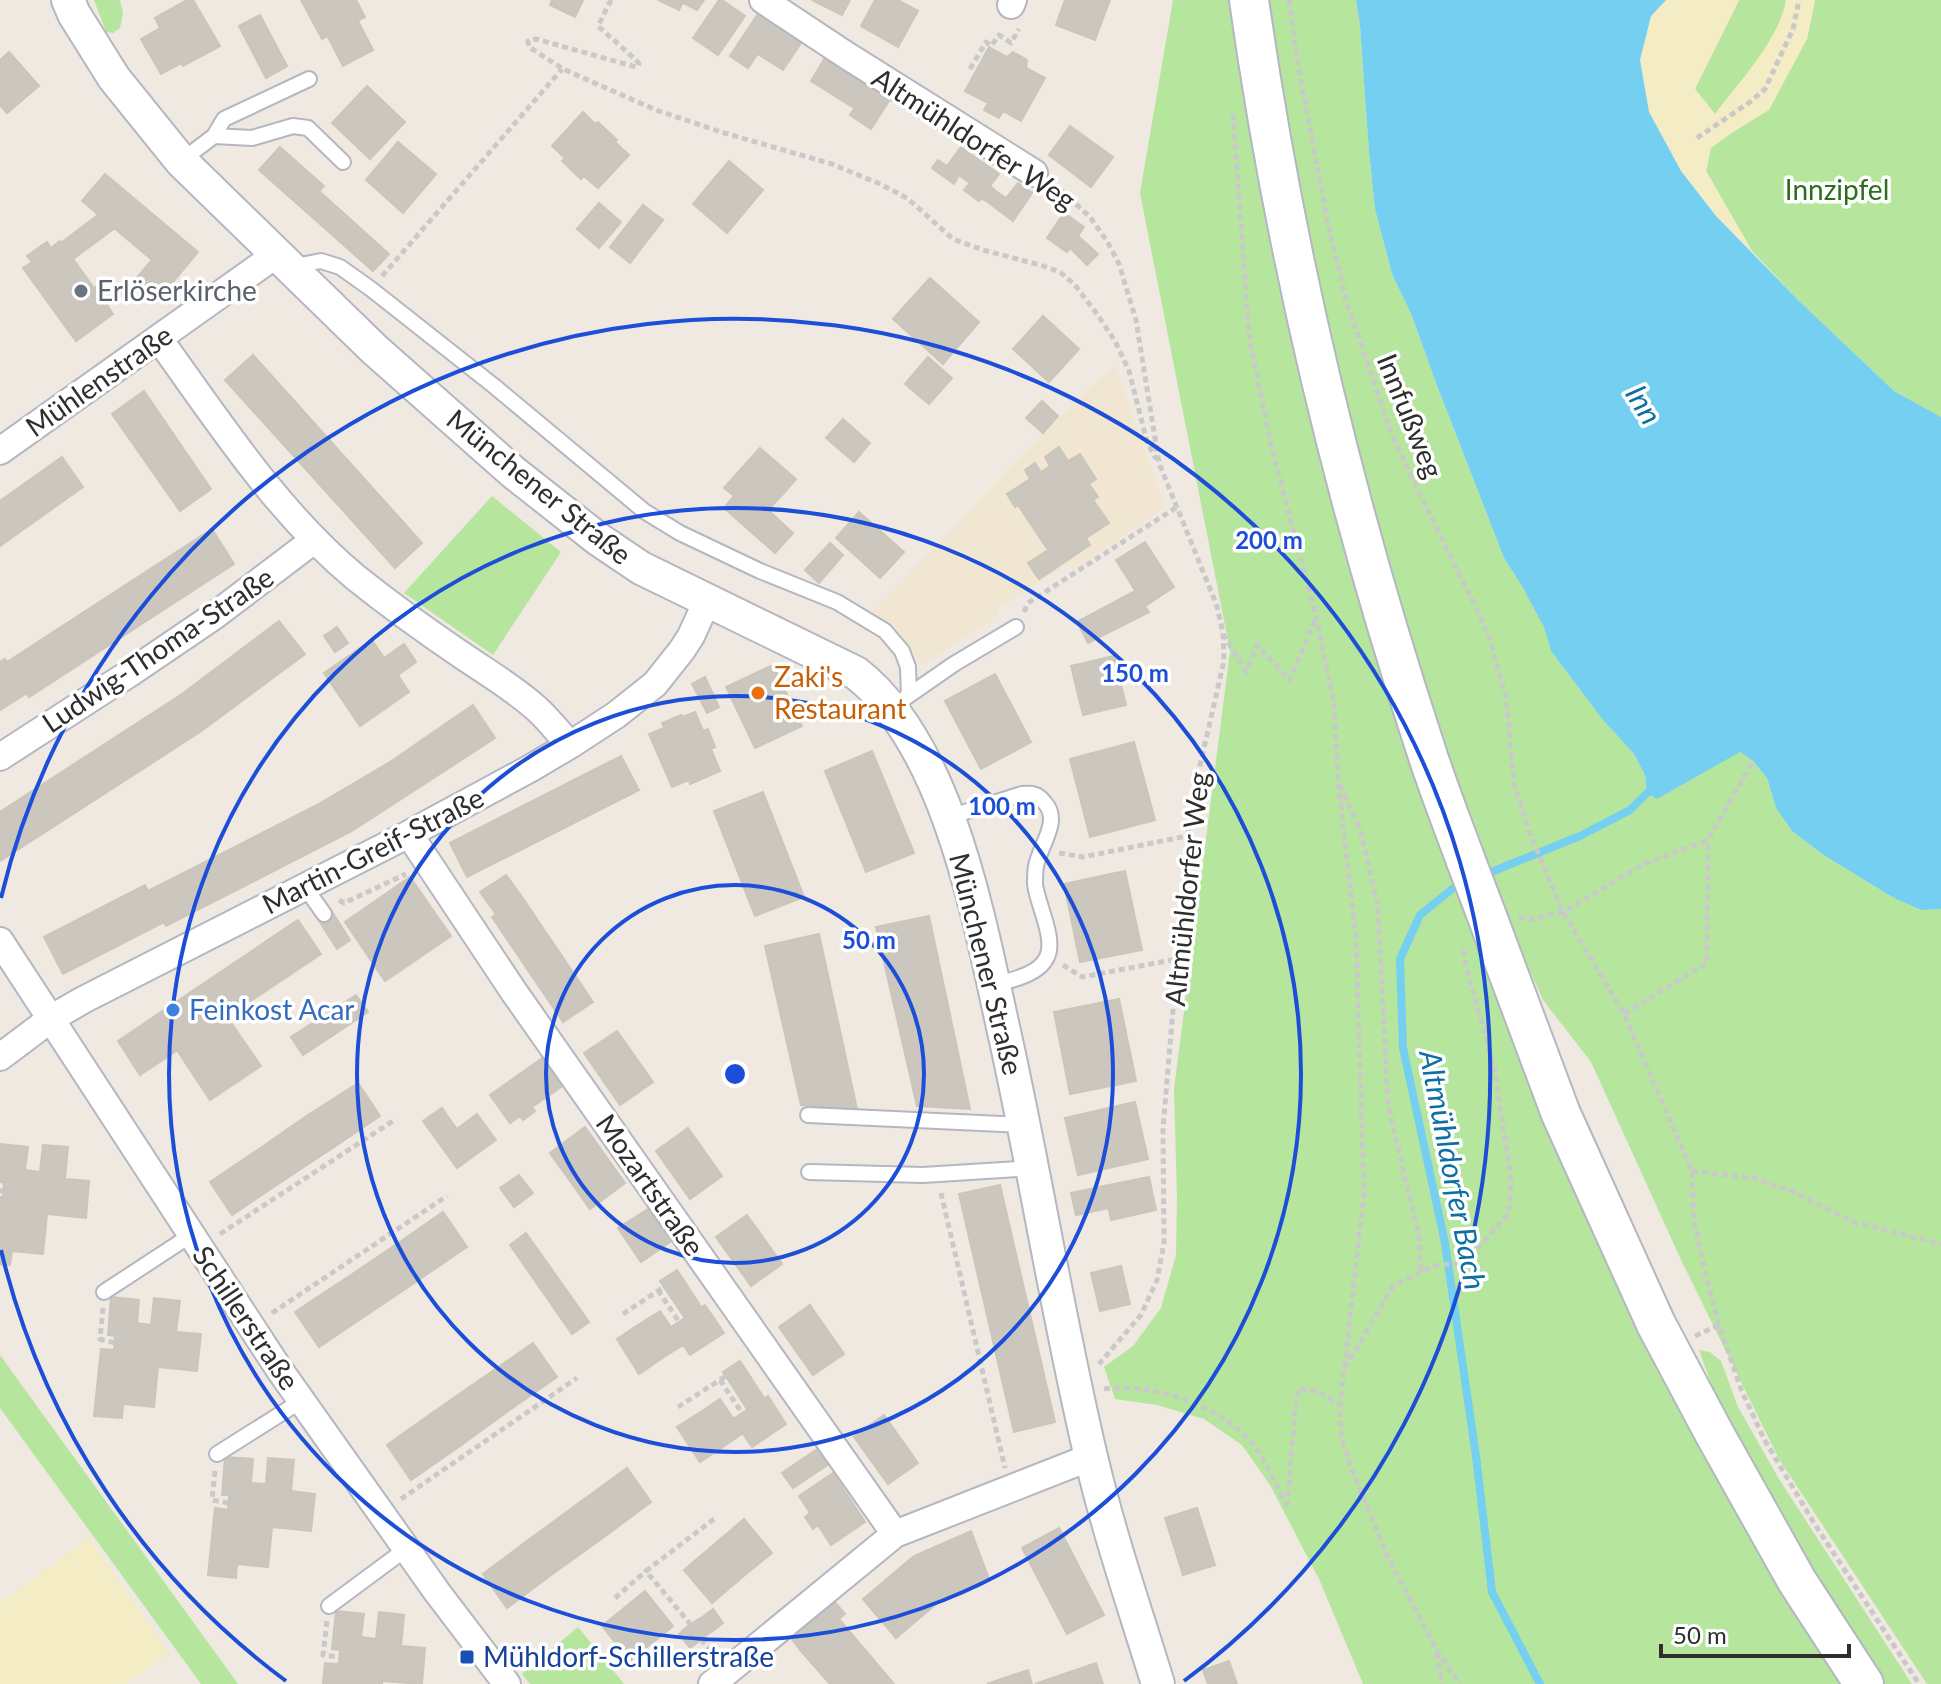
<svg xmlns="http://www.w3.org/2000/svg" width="1941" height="1684" font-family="Lato,sans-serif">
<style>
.education{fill:#f0e6d1}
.green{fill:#b6e59e}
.sand{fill:#f3ecc5}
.water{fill:#75cff0}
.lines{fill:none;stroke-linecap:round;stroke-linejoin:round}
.stream{stroke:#75cff0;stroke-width:8}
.building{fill:#cbc7bf;stroke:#cbc5ba;stroke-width:2}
.service-casing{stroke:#b4b7c1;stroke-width:18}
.minor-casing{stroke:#b4b7c1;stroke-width:30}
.tertiary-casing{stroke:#b4b7c1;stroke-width:36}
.secondary-casing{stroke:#b4b7c1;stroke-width:42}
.path{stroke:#c9c9c9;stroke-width:5;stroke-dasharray:6 4;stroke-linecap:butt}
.service{stroke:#fff;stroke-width:14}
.minor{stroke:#fff;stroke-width:26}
.tertiary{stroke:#fff;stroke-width:32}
.secondary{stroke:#fff;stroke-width:38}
.secondary-bridge-casing{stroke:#b4b7c1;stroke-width:42;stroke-linecap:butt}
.secondary-bridge{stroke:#fff;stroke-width:38}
.ring{fill:none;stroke:#1d4ed8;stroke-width:4}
.worship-dot{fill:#6b7280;stroke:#fff;stroke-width:3}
.food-dot{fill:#e8710a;stroke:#fff;stroke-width:3}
.shop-dot{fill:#3f7fe0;stroke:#fff;stroke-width:3}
.transit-dot{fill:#1a4fb4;stroke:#fff;stroke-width:3}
.labels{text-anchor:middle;stroke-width:7;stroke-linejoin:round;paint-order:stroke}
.street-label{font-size:28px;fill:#2e2e2e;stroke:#fff}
.park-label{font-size:28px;fill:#2c6e1b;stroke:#fff}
.worship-label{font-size:28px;fill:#5b616d;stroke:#fff;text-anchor:start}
.food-label{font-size:28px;fill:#c56008;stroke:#fff;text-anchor:start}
.shop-label{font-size:28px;fill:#366cbe;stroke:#fff;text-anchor:start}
.transit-label{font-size:28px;fill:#164399;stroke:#fff;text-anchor:start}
.water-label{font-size:30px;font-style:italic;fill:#0d6fa3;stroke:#fff}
.centre{fill:#1d4ed8;stroke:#fff;stroke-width:4}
.ring-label{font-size:24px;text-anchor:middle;font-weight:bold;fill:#1d4ed8;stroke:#fff;stroke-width:7;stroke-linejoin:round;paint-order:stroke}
</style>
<rect width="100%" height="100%" fill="#efe9e1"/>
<path class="education" d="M1115,364l50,143 -92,63 -7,-5 -67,42 -3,11 -75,47 -7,-12 -42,-41 155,-161z"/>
<path class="green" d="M94,0h26l3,13 -3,15 -7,5 -7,-1z
M1173,0h57l22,129 287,980 116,257 128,225 58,93h-478l-44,-105 -49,-94 -28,-40 -38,-26 -47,-14 -42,-6 -11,-32 29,-21 28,-38 15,-53 1,-56 -3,-110 56,-438 -90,-458z
M1264,0h92l4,26 9,126 6,57 17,65 20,42 24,67 68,175 18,28 23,41 6,24 52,69 31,34 11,21 2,18 55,-21 38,-20 13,9 14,17 9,30 16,23 33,25 69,42 27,12 20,-1v775h-14l-148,-225 -97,-197 -91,-200 -48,-62 -56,-126 -34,-97 -35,-116 -40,-132 -40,-151 -30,-127z
M1739,0h47c-5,37 -48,84 -71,114l-20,-25z
M1815,0h126v417l-47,-26 -96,-91 -46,-49 -46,-80 5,-24 22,-15 74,-93z
M492,496l69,56 -68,103 -89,-62z
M1699,1350l11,2 11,9 17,46 41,72 133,205h-29l-54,-84 -111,-197z
M0,1355l238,329h-37l-201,-276z
M578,1627l46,57h-94l-8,-10z"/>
<path class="sand" d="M1666,0h73l-44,89 20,25c23,-30 66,-77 71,-114h29l-8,39 -38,71 -36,22 -22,16 -5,23 46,80 -36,-35 -35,-45 -32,-59 -9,-52 11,-44z
M89,1538l80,115 -43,31h-126v-81z"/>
<path class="water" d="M1356,0h310l-15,16 -11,44 9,52 32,59 35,45 82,84 96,91 47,26v492l-20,1 -27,-12 -69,-42 -33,-25 -16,-23 -9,-30 -14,-17 -13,-9 -83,47 -10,-6 -2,-18 -11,-21 -31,-34 -52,-69 -7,-24 -22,-41 -18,-28 -68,-175 -24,-67 -20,-42 -17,-65 -6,-57 -9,-126z"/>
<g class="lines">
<path class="stream" d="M1484,875l96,-39 50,-26 17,-17
M1464,884l-12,5 -32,26 -20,44 3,89 42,195 31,213 16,136 48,92"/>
</g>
<path class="building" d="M187,0h6l27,46 -37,20 -2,-3 -20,11 -20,-35 19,-11 -5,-10z
M301,0h55l9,17 -43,22z
M552,0h31l-8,17 -25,-12z
M658,0h26l-5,10z
M684,0h20l-7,10 -14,-7z
M719,0h3l23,16 -27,39 -25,-17z
M812,0h38l-8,15z
M875,0h23l20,11 -20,36 -37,-21z
M1065,0h45l-7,18 -39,-15z
M1064,3l39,15 -8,22 -39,-15z
M760,11l18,12 -30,45 -18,-12z
M260,15l27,51 -21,12 -27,-52z
M358,21l15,29 -30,16 -15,-29z
M778,23l25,17 -20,30 -25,-16z
M989,47l18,10 6,-5 14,8 -1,8 19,10 -24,43 -18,-10 -4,7 -15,-8 4,-7 -23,-12z
M9,52l30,34 -32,27 -7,-8v-45z
M825,58l44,27 -15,23 -43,-27z
M871,82l21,14 -21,33 -21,-14z
M367,86l38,36 -35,37 -38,-36z
M583,112l12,12 3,-2 19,18 -2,2 14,13 -31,33 -14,-12 -3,3 -19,-18 3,-3 -13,-12z
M1070,126l43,31 -22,30 -42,-32z
M398,142l38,32 -33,39 -37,-33z
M280,147l44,39 -5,5 70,63 -16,17 -114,-101z
M961,147l38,27 -9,12 7,6 -8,11 -8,-5 -2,3 -15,-11 6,-7 -11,-8 -5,9 -22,-16 6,-8 9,6z
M729,161l34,29 -36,43 -34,-29z
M105,174l93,78 -41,49 -23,-20 18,-21 -70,-59z
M1018,183l14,10 -19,28 -24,-18 8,-11 9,6z
M599,203l22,19 -22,26 -22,-19z
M643,205l20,15 -33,43 -20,-16z
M1064,213l20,14 -17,25 -20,-14z
M99,214l16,14 -42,31 -12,-16z
M1078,236l20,18 -11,11 -17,-17z
M60,241l34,47 17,-11 12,17 -16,11 6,9 -37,27 -53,-73 9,-6 -5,-6 20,-14 4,6z
M930,278l49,44 -36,42 -50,-45z
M1043,316l36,33 -30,33 -36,-33z
M253,355l169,188 -27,25 -170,-188z
M928,357l24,21 -23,26 -24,-20z
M144,391l67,98 -31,22 -68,-97z
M1042,401l16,15 -15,17 -17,-15z
M843,419l27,24 -16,19 -28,-24z
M1059,447l9,14 12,-7 16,25 -7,5 9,13 -5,3 16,23 -23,15 4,7 -51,34 -11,-16 20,-13 -30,-45 -3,2 -8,-13 23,-15 -5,-9 10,-7 6,9 9,-6 -5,-9z
M760,448l36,31 -13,15 -8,-8 -34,37 -17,-15 10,-12 -10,-8z
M62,457l21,30 -83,59v-45z
M775,486l8,8 -15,16 25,23 -18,20 -34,-30z
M859,512l45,40 -24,26 -44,-40z
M212,529l22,35 -205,133 -22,-35z
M1145,542l29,45 -29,19 -29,-46z
M830,543l13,12 -24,28 -14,-13z
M1135,591l14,21 -61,31 -11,-21z
M279,621l26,33 -105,78 -200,129v-49l182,-118z
M337,627l11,16 -13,9 -11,-16z
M372,640l12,18 20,-14 12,18 -18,13 11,17 -49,34 -36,-53z
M1114,656l12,49 -43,10 -12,-49z
M5,659l22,34 -27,17v-48z
M773,665l29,61 -47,22 -29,-61z
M995,674l36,68 -50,27 -36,-68z
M705,677l14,30 -12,6 -15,-29z
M473,705l22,33 -143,93 -186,95 -18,-35 169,-86 73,-43z
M695,712l8,19 5,-2 7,18 -4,2 9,22 -30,13 -1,-4 -17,7 -23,-53 15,-6 -2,-5 19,-8 1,2z
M1134,742l21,78 -65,17 -20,-78z
M872,751l42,102 -48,19 -41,-101z
M621,756l18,34 -172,87 -17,-34z
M763,792l41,105 -49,19 -41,-105z
M1125,871l17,79 -62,12 -16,-78z
M506,875l16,22 -26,17 -16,-22z
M410,877l41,59 -66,45 -40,-59z
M145,885l19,37 -101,52 -19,-37z
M522,897l71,105 -30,20 -71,-105z
M331,910l19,30 -13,9 -19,-30z
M929,916l41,193 -53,-3 -41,-179z
M298,920l23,34 -181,121 -22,-34z
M819,934l38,175 -56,-4 -36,-159z
M356,995l12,17 -65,43 -12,-18z
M1119,999l17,82 -66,13 -16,-82z
M227,1017l34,49 -51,34 -33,-50z
M617,1031l36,51 -33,23 -36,-52z
M544,1057l20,28 -32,22 3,4 -12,9 -3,-4 -10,7 -20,-28z
M358,1083l22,33 -49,33 -23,-34z
M1135,1102l13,57 -70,16 -13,-57z
M442,1108l33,47 -18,13 -34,-47z
M477,1114l19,26 -21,15 -18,-26z
M308,1115l23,34 -50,33 -22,-33z
M585,1127l40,56 -35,26 -40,-56z
M688,1128l34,48 -32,23 -34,-48z
M0,1144l28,3 -3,23 15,2 3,-27 25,2 -3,32 24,2 -3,37 -39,-4 -4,40 -31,-3 -2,14 -10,-1v-67h3l1,-14 -4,-1z
M259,1149l22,33 -49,33 -22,-33z
M519,1175l14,18 -19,14 -14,-19z
M1149,1177l7,33 -45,10 -7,-34z
M1000,1185l55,237 -41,10 -55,-238z
M1104,1186l5,22 -33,7 -5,-22z
M648,1209l22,33 -29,20 -23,-34z
M443,1212l24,35 -50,34 -23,-35z
M747,1215l35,49 -31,22 -35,-49z
M526,1233l63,89 -17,12 -62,-89z
M394,1246l23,35 -49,33 -23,-35z
M1121,1266l9,38 -30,7 -9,-38z
M677,1270l6,9 -17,11 -6,-9z
M345,1279l23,35 -49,33 -24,-35z
M683,1279l18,28 -16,11 -19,-28z
M111,1297l28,3 -2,23 14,2 3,-27 26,3 -4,31 25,2 -4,37 -39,-4 -4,40 -31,-3 -1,14 -28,-2 7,-67 13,1 1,-14 -7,-1z
M705,1305l19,28 -34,22 -19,-28z
M810,1305l34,49 -31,21 -34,-48z
M660,1311l23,34 -22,14 -23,-34z
M638,1325l23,34 -22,15 -22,-35z
M533,1343l24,34 -49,34 -24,-34z
M740,1361l6,9 -17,11 -6,-9z
M746,1370l18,28 -17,11 -18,-28z
M484,1377l24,34 -48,35 -25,-35z
M768,1396l18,28 -34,23 -19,-28z
M720,1399l23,34 -22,15 -22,-35z
M435,1411l25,35 -49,34 -24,-35z
M699,1413l22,35 -21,14 -23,-35z
M884,1415l34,48 -30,21 -34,-47z
M819,1448l10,16 -36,24 -11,-15z
M225,1457l28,2 -2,24 15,1 2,-26 26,2 -3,31 24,3 -4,37 -39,-4 -4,40 -31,-3 -1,14 -28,-3 7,-67 13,2 1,-15h-7z
M627,1468l24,34 -47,35 -25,-34z
M833,1473l32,49 -34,23 -13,-20 -5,4 -8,-12 5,-4 -11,-17z
M579,1503l25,34 -49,35 -24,-34z
M1197,1508l18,57 -32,10 -18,-57z
M744,1519l28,34 -20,16 -28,-33z
M1059,1528l45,87 -37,19 -45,-86z
M971,1531l18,48 -48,21 -45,38 -33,-39 51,-43z
M724,1536l28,33 -20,17 -28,-33z
M531,1538l24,34 -48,36 -24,-34z
M704,1553l28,33 -20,17 -28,-33z
M645,1591l28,35 -21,17 -29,-34z
M834,1601l11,13 -44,37 -10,-13z
M623,1609l29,34 -22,18 -28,-35z
M713,1609l10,14 -9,7 -10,-14z
M336,1611l28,3 -3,23 15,2 3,-27 25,3 -3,31 24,2 -3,36 -40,-3v3h-59l2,-21 14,1 1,-14 -8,-1z
M704,1616l10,14 -9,6 -11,-14z
M839,1619l55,65h-64l-29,-33z
M694,1622l11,14 -7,6 -11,-15z
M687,1627l11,15 -8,6 -11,-14z
M1229,1661l8,23h-29l-5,-14z
M1096,1663l7,21h-68z
M1028,1670l4,14h-45z"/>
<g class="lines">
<defs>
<path id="service" d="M214,136l38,2 41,-12 15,2 35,34
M181,161l33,-25 10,-17 85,-40
M290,267l31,-6 19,6 31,22 123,97 150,125 36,22 80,38 77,31 48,29 17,20 6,16 1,28
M905,698l49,-34 62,-37
M949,817l73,-23c10,-1 16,0 22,8 18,18 -4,43 -8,64 -1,5 -1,13 -1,18 2,20 21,54 12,73 -8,18 -36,23 -54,28
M305,887l19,27
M808,1115l215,10
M809,1172l114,3 109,-7
M104,1292l87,-57
M217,1454l84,-53
M329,1606l77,-57"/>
<path id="minor" d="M763,0l83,55 188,118
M1011,5l2,-5
M159,339c60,83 117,172 196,238 35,28 71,54 108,79 25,17 52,33 74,53 12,11 22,24 33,36
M0,451l277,-197
M0,757l130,-84 84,-57 100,-76
M409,834l105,158 381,542
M0,941l279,428 158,223 70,92
M0,1057l52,-39 31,-18 326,-166 122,-66 39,-23 46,-30 39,-31 27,-34 9,-14 16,-35
M712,1684l183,-150 196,-77"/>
<path id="tertiary" d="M68,0l6,14 40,64 67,83 193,188 139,123 85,67 43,29 215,105c94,73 124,252 149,363 31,140 53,282 86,421 18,77 44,152 67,227"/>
<path id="secondary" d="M1249,0c36,254 96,504 176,747 12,38 27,76 41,114
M1485,911l76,203 95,210 58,109 83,148 67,103"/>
</defs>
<use href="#service" class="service-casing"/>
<use href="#minor" class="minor-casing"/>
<use href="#tertiary" class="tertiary-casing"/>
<use href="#secondary" class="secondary-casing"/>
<path class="path" d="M611,0l-13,26 38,34 3,4 -3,3 -100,-28 -8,2 1,6 34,22 93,41 65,22 111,32 48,20 27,14 46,41 30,11 57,15 20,7 15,13 22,29 18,27 14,30 18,71 9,17
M1289,0l9,65 31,164 17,71 45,132 24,52 64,130 12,29 15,55 8,85 16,51 33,78 61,102 68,157 1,43 12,58 14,53 22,64 23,50 50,84 105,161
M970,69l16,-27 5,4 8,-11 12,8 8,-14
M1233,114l16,222 23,113 44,167 18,88 4,77 18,157 8,255 -24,212 1,31 10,32 38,91 47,90 24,35
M1697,138l53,-36 15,-13 28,-60 6,-29
M1053,185l9,6 28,26 17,24 12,23 17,56 23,143 58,143 6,27 1,28 -34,148 -27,319 1,115 -7,37 -16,35 -42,49
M382,276l180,-207
M1024,612l4,-9 149,-96
M1223,634l23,38 11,-27 33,35 25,-61
M1340,785l21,47 17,75 10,198 31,132 2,35
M1059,853l24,4 104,-21
M339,900l5,3 62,-29
M1519,917l10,3 34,-8 79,-47 66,-25 45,-79
M1063,965l19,12 95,-18
M1624,1014l83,-51 1,-123
M1692,1171l61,7 41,14 59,30 88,22
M0,1191h3
M941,1193l64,275
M220,1234l176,-115
M658,1290l21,32
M103,1308l-3,31 15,4
M272,1313l175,-117
M623,1314l41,-27
M1695,1336l24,-11
M1345,1368l48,-82 41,-20 31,-4 44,-49 2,-34 -17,-112 -29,-104 -2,-17
M720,1380l22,33
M1104,1389c49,-7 126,19 154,62 11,17 19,37 29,55
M678,1407l48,-31
M215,1471l-3,29 17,3
M401,1499l176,-121
M1287,1506l8,-95 4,-23 19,4 22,13
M615,1598l31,-27
M327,1621l-4,34 16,2
M691,1625l-45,-54 68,-52
M701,1639l12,16
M1437,1653l5,31"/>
<use href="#service" class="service"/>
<use href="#minor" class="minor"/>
<use href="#tertiary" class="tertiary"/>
<use href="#secondary" class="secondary"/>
<defs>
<path id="secondary-bridge" d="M1466,861l19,50"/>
</defs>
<use href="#secondary-bridge" class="secondary-bridge-casing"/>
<use href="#secondary-bridge" class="secondary-bridge"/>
</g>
<g class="ring">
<circle cx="735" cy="1074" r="189"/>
<circle cx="735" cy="1074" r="378"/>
<circle cx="735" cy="1074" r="566"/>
<path d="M286 1681A755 755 0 0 1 1 1250M1 898A755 755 0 1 1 1184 1681"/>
</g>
<circle class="worship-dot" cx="81" cy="291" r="8"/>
<circle class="food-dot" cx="758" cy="693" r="8"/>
<circle class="shop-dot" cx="173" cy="1010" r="8"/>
<rect class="transit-dot" x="459" y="1649" width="16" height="16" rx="4"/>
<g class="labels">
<g class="street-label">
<text transform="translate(974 139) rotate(33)" y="10">Altmühldorfer Weg</text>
<text transform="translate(99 381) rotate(-35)" y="10">Mühlenstraße</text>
<text transform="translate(1410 416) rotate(68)" y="10">Innfußweg</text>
<text transform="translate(539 487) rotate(39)" y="10">Münchener Straße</text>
<text transform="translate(158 650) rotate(-34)" y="10">Ludwig-Thoma-Straße</text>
<text transform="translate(373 851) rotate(-27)" y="10">Martin-Greif-Straße</text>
<text transform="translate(1187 889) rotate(-84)" y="10">Altmühldorfer Weg</text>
<text transform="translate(986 964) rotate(76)" y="10">Münchener Straße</text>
<text transform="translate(650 1185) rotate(55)" y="10">Mozartstraße</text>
<text transform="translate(246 1318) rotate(56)" y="10">Schillerstraße</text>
</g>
<g class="park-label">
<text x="1837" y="200">Innzipfel</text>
</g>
<g class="worship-label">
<text x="97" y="301">Erlöserkirche</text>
</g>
<g class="food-label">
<text x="774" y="687">Zaki's<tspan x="774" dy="32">Restaurant</tspan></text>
</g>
<g class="shop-label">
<text x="189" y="1020">Feinkost Acar</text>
</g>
<g class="transit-label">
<text x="483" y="1667">Mühldorf-Schillerstraße</text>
</g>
<g class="water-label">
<text transform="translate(1643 405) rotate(59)" y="10">Inn</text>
<text transform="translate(1452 1170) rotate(79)" y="10">Altmühldorfer Bach</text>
</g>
</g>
<circle cx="735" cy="1074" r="12" class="centre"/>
<g class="ring-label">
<text x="1269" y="549">200 m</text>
<text x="1135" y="682">150 m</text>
<text x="1002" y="815">100 m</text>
<text x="869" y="949">50 m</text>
</g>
<path d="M1661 1644v12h188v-12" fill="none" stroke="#2e2e2e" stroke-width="4"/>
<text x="1673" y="1644" font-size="24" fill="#2e2e2e" stroke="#ffffff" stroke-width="6" paint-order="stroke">50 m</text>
</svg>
